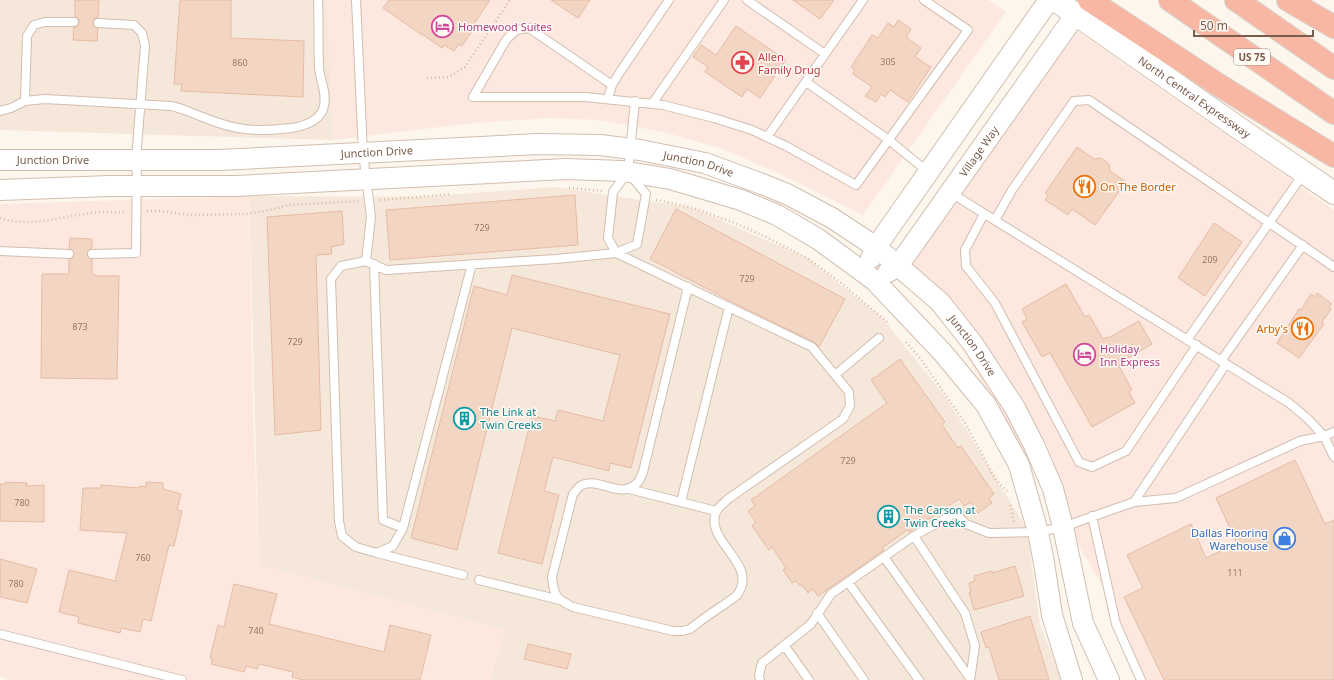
<svg xmlns="http://www.w3.org/2000/svg" width="1334" height="680" font-family="'Noto Sans',sans-serif">
<style>
.residential{fill:#f5e8da}
.commercial{fill:#fde8e0}
.building{fill:#f3d5c3;stroke:#e6bba3}
.lines{fill:none;stroke-linecap:round;stroke-linejoin:round}
.service-casing{stroke:#d1beb0;stroke-width:10}
.tertiary-casing{stroke:#d1beb0;stroke-width:22}
.secondary-casing{stroke:#d6c0b0;stroke-width:24}
.motorway-casing{stroke:#dad1cd;stroke-width:24}
.path{stroke:#d9b8a5;stroke-width:2.5;stroke-dasharray:1 3;stroke-linecap:butt}
.service{stroke:#fff;stroke-width:8}
.tertiary{stroke:#fff;stroke-width:20}
.secondary{stroke:#fff;stroke-width:22}
.motorway{stroke:#f7b7a3;stroke-width:22}
.labels{text-anchor:middle;stroke-width:3;stroke-linejoin:round;paint-order:stroke}
.number-label{font-size:9px;fill:#987a6a}
.shield{fill:#fffaf3;stroke:#a28b7f;stroke-width:1}
.shield-label{font-size:10px;font-weight:bold;fill:#7a5c4d}
.hotel-label{font-size:11px;fill:#b23c85;stroke:#fffaf3;text-anchor:start}
.health-label{font-size:11px;fill:#be3a42;stroke:#fffaf3;text-anchor:start}
.street-label{font-size:11px;fill:#7a5c4d;stroke:#fffaf3}
.food-label{font-size:11px;fill:#c56008;stroke:#fffaf3;text-anchor:start}
.culture-label{font-size:11px;fill:#0d838f;stroke:#fffaf3;text-anchor:start}
.shop-label{font-size:11px;fill:#366cbe;stroke:#fffaf3;text-anchor:end}
</style>
<rect width="100%" height="100%" fill="#fdf6ec"/>
<path class="residential" d="M0,0h327l6,140 -333,-10z
M555,187l138,21 114,50 77,62 63,79 80,130 13,97 23,54h-573l15,-50 -246,-65 -10,-369 171,1z"/>
<path class="commercial" d="M327,0h661l18,12 -143,203 -85,-42 -55,-24 -60,-17 -64,-12 -52,-2 -74,5 -140,17z
M1077,31l257,179v470h-188l-37,-83 -197,-334z
M249,196l4,217 6,152 246,65 -15,50h-479l-11,-3v-473z"/>
<path class="building" d="M75,0h24l-1,18h-3l-2,4v4l5,2 -1,13 -24,-1 1,-13h3l2,-5v-3l-4,-2z
M180,0h51v38l73,3 -1,56 -122,-6 1,-7h-8z
M389,0h101l-20,30 2,1 -10,15 -3,-2 -5,7 -10,-6 -2,3 -20,-14v1l-39,-27z
M551,0h39l-12,18z
M793,0h41l-14,19z
M898,20l13,9 -5,8 15,11 -6,9 16,10 -23,35 -18,-12 -5,7 -4,-3 -5,8 -11,-6 7,-9 -19,-13 2,-4 -4,-3 21,-32 6,3 10,-15 6,4z
M736,26l50,34 -26,38 -13,-9 -5,8 -37,-25 3,-5 -15,-10 8,-12 15,10z
M1077,147l17,12 7,-1 8,6 1,7 16,11 -31,43 -23,-16 -4,6 -23,-15 3,-5 -3,-2z
M575,195l3,50 -188,15 -4,-50z
M676,209l169,90 -26,48 -5,-5 -80,-39 -84,-44z
M342,211l2,33 -13,3 1,7 -16,1 5,175 -46,5 -8,-218z
M1214,223l28,19 -37,54 -27,-18z
M70,238l22,1v9l-3,2 -2,4 1,3 4,2v15l3,1v1h24l-2,103 -76,-1 1,-104h27v-15l4,-2 1,-3 -2,-4 -3,-1z
M512,275l158,39 -39,154 -21,-5 -1,8 -56,-14 -9,34 15,4 -17,69 -44,-11 34,-137 23,5 3,-11 45,11 17,-66 -108,-27 -55,222 -46,-12 63,-252 33,9z
M1066,284l19,33 4,-2 14,24 4,-2 1,1 31,-17 13,23 -31,18 1,2 -3,2 13,24 -3,2 6,11 -43,24 -42,-74 -8,4 -20,-35 5,-3 -5,-10z
M1317,293l15,11 -3,3 2,2 -9,13 2,2 -25,34 -22,-15 22,-34 2,1 10,-16 4,3z
M900,359l45,63 -3,3 16,23 3,-2 33,48 -5,4 3,5 -14,10 -7,-11 -7,4 -5,-7 -50,33 -2,-2 -25,18 2,2 -66,46 -5,-7 -5,4 -6,-8 -2,1 -4,-5 -4,2 -9,-13 3,-2 -14,-21 -3,3 -17,-24 4,-4 -8,-11 7,-5 -4,-6 136,-97 -16,-23z
M1295,460l30,64 9,-4v160h-170l-40,-83 19,-9 -16,-33 64,-31 15,34 31,-15 -21,-45z
M6,482l21,1 -1,3 18,-1v37l-44,-1v-37h5z
M146,482l17,1v6l18,5 -4,16 5,1 -8,35 -5,-1 -18,76 -8,-2 -3,13 -19,-4 -1,5 -42,-10 1,-6 -20,-5 10,-42 46,11 12,-48 -47,-3 3,-42h18v-3l38,3v-2l7,1z
M0,559l37,10 -10,34 -27,-6z
M1015,566l9,30 -50,14 -5,-18h2l-2,-9 6,-2 -1,-5 18,-5 1,2z
M234,584l43,10 -8,30 115,28 6,-27 41,10 -11,45h-117l-11,-3 1,-5 -34,-8 -2,5 -11,-3 -2,6 -33,-8 1,-5 -2,-1 8,-33 6,2z
M1030,616l19,64h-50l-10,-33 -3,1 -5,-16z
M528,644l43,10 -4,15 -43,-10z"/>
<g class="lines">
<defs>
<path id="service" d="M356,0l7,153 8,64 -5,44 20,9 170,-11 60,-6 21,-9 9,-50 -15,-18
M747,0l78,54
M806,82l83,58 39,32
M473,97h112l78,8 51,13 38,12 34,16 70,39 112,-155 -44,-30
M473,97l33,-57 10,-10 13,-2 83,57
M608,98l4,-13 8,-13 49,-72
M25,101l2,-65 7,-11 11,-3h29
M635,101l-7,71 -15,20 -5,46 8,15 196,94 37,45 1,14 -7,13 -115,80c-4,4 -10,8 -12,13 -12,30 44,52 21,83 -3,3 -8,6 -12,9 -12,8 -24,16 -35,25l-7,2h-10l-100,-24c-17,-8 -19,-11 -21,-30l21,-83c3,-3 6,-8 9,-9 18,-8 39,15 55,-2 3,-2 4,-7 6,-11l45,-185
M652,104l72,-104
M0,111l11,-3 14,-7 20,-2 126,7c14,3 20,7 34,12 32,13 52,14 86,10 13,-2 30,-7 33,-22 3,-14 -4,-25 -5,-39 -1,-22 0,-45 -1,-67
M767,137l96,-137
M951,193l338,210 19,16 16,17 10,21
M984,214l-19,36 1,16 29,37 84,159 13,5 34,-16 71,-106
M995,220l17,-30 62,-89 15,-1 245,167
M0,251l69,3
M92,254l44,-1 1,-106 8,-101 -3,-13 -8,-8 -36,-2
M366,261l-25,5 -10,13 8,242 3,15 14,11 21,6 16,-7 10,-18 69,-264
M374,264l9,256 20,8
M1187,340l117,-167
M1221,361l82,-116
M835,375l44,-37
M629,489l87,22
M681,502l48,-195
M1134,502l92,-138
M1092,516l24,108 25,56
M377,553l86,22
M884,557l86,121
M479,580l81,20
M848,582l71,98
M817,613l47,67
M0,634l182,46
M784,645l25,35
M760,680l-1,-5 3,-12 49,-39 20,-30 83,-58
M970,680l5,-34 -10,-33 -51,-77 41,-23 11,11 23,9 49,-1 25,-5 71,-25 42,-4 124,-57 24,-5 10,-4"/>
<g id="tertiary">
<path id="s1" d="M0,160h219l319,-16 62,1 40,5 65,13 57,21 25,10 45,24 44,29 64,55 33,42 42,64 19,37 19,44 10,38 20,96 26,57"/>
<path d="M0,190l110,-4h126l330,-17 56,2 48,8 71,21 36,15 41,24 56,41 69,73 43,52 33,60 19,67 6,31 8,52 20,65"/>
<path d="M871,258l5,-11 173,-247"/>
<path id="s2" d="M888,272l10,-6 178,-252"/>
</g>
<g id="secondary">
<path id="s3" d="M1055,0l188,131 91,62"/>
</g>
<path id="motorway" d="M1089,0l133,87 112,69
M1170,0l164,113
M1236,0l98,68
M1288,0l46,27"/>
</defs>
<use href="#service" class="service-casing"/>
<use href="#tertiary" class="tertiary-casing"/>
<use href="#secondary" class="secondary-casing"/>
<use href="#motorway" class="motorway-casing"/>
<path class="path" d="M427,78l22,-1 16,-10 45,-67
M569,188l33,3
M380,200l71,-6
M656,200l37,8 42,15 31,14 41,21 34,25 46,39
M147,211h13l31,4 54,-1 21,-3 24,-6 69,-4
M0,218c31,11 69,-4 101,-6 9,0 17,1 25,0
M906,342l16,19 43,62 31,57 11,11
M1010,505l4,17"/>
<use href="#service" class="service"/>
<use href="#tertiary" class="tertiary"/>
<use href="#secondary" class="secondary"/>
<use href="#motorway" class="motorway"/>
</g>
<defs>
<symbol id="hotel-ring" viewBox="-11 -11 22 22"><circle r="9.5" fill="#fffaf3" stroke="#d1479c" stroke-width="1.5"/><path d="M-6-4.5h1.5V1H6V5H4.5V3h-9V5H-6ZM-4 0a1.8 1.8 0 1 1 3.6 0ZM.5 0V-2.5h3Q6-2.5 6 0Z" fill="#d1479c"/></symbol>
<symbol id="pharmacy-ring" viewBox="-11 -11 22 22"><circle r="9.5" fill="#fffaf3" stroke="#e0444e" stroke-width="1.5"/><path d="M-2-6h4v4h4v4h-4v4h-4v-4h-4v-4h4Z" fill="#e0444e"/></symbol>
<symbol id="restaurant-ring" viewBox="-11 -11 22 22"><circle r="9.5" fill="#fffaf3" stroke="#e8710a" stroke-width="1.5"/><path d="M-5-6h1v4h1v-4h1v4h1v-4h1v5L-1.5 .5V6h-2V.5L-5-1ZM5-6V6H3V1.5H1.5Q1.5-4 5-6Z" fill="#e8710a"/></symbol>
<symbol id="building-ring" viewBox="-11 -11 22 22"><circle r="9.5" fill="#fffaf3" stroke="#0f9aa8" stroke-width="1.5"/><path d="M-4-6H4V6H1V3H-1V6H-4ZM-2.5-4.3h1.7v1.8h-1.7ZM.8-4.3h1.7v1.8H.8ZM-2.5-1h1.7V.8h-1.7ZM.8-1h1.7V.8H.8Z" fill="#0f9aa8"/></symbol>
<symbol id="shop-ring" viewBox="-11 -11 22 22"><circle r="9.5" fill="#fffaf3" stroke="#3f7fe0" stroke-width="1.5"/><path d="M-5-2.5h2.3a2.7 3.5 0 0 1 5.4 0H5L5.5 6h-11ZM-1.5-2.5h3a1.5 2.3 0 0 0-3 0Z" fill="#3f7fe0"/></symbol>
</defs>
<g fill-rule="evenodd">
<use href="#hotel-ring" x="430" y="14" width="25" height="25"/>
<use href="#pharmacy-ring" x="730" y="50" width="25" height="25"/>
<use href="#restaurant-ring" x="1072" y="174" width="25" height="25"/>
<use href="#restaurant-ring" x="1290" y="316" width="25" height="25"/>
<use href="#hotel-ring" x="1072" y="342" width="25" height="25"/>
<use href="#building-ring" x="452" y="406" width="25" height="25"/>
<use href="#building-ring" x="876" y="504" width="25" height="25"/>
<use href="#shop-ring" x="1272" y="526" width="25" height="25"/>
</g>
<g class="labels">
<g class="number-label">
<text x="888" y="65">305</text>
<text x="240" y="66">860</text>
<text x="482" y="231">729</text>
<text x="1210" y="263">209</text>
<text x="747" y="282">729</text>
<text x="80" y="330">873</text>
<text x="295" y="345">729</text>
<text x="848" y="464">729</text>
<text x="22" y="506">780</text>
<text x="143" y="561">760</text>
<text x="1235" y="576">111</text>
<text x="16" y="587">780</text>
<text x="256" y="634">740</text>
</g>
<rect class="shield" x="1234" y="49" width="36" height="16" rx="3"/>
<g class="shield-label">
<text x="1252" y="61">US 75</text>
</g>
<g class="hotel-label">
<text x="458" y="31">Homewood Suites</text>
<text x="1100" y="353">Holiday<tspan x="1100" dy="13">Inn Express</tspan></text>
</g>
<g class="health-label">
<text x="758" y="61">Allen<tspan x="758" dy="13">Family Drug</tspan></text>
</g>
<g class="street-label">
<text dy="4" stroke="none"><textPath href="#s3" startOffset="170">North Central Expressway</textPath></text>
<text dy="4" stroke="none"><textPath href="#s1" startOffset="377">Junction Drive</textPath></text>
<text dy="4" stroke="none"><textPath href="#s2" startOffset="152">Village Way</textPath></text>
<text dy="4" stroke="none"><textPath href="#s1" startOffset="53">Junction Drive</textPath></text>
<text dy="4" stroke="none"><textPath href="#s1" startOffset="701">Junction Drive</textPath></text>
<text dy="4" stroke="none"><textPath href="#s1" startOffset="1037">Junction Drive</textPath></text>
</g>
<g class="food-label">
<text x="1100" y="191">On The Border</text>
<text x="1288" y="333" text-anchor="end">Arby's</text>
</g>
<g class="culture-label">
<text x="480" y="416">The Link at<tspan x="480" dy="13">Twin Creeks</tspan></text>
<text x="904" y="514">The Carson at<tspan x="904" dy="13">Twin Creeks</tspan></text>
</g>
<g class="shop-label">
<text x="1268" y="537">Dallas Flooring<tspan x="1268" dy="13">Warehouse</tspan></text>
</g>
</g>
<path d="M1194 30v6h119v-6" fill="none" stroke="#7a5c4d" stroke-width="2"/>
<text x="1200" y="30" font-size="12" fill="#7a5c4d" stroke="#fffaf3" stroke-width="3" paint-order="stroke">50 m</text>
</svg>
